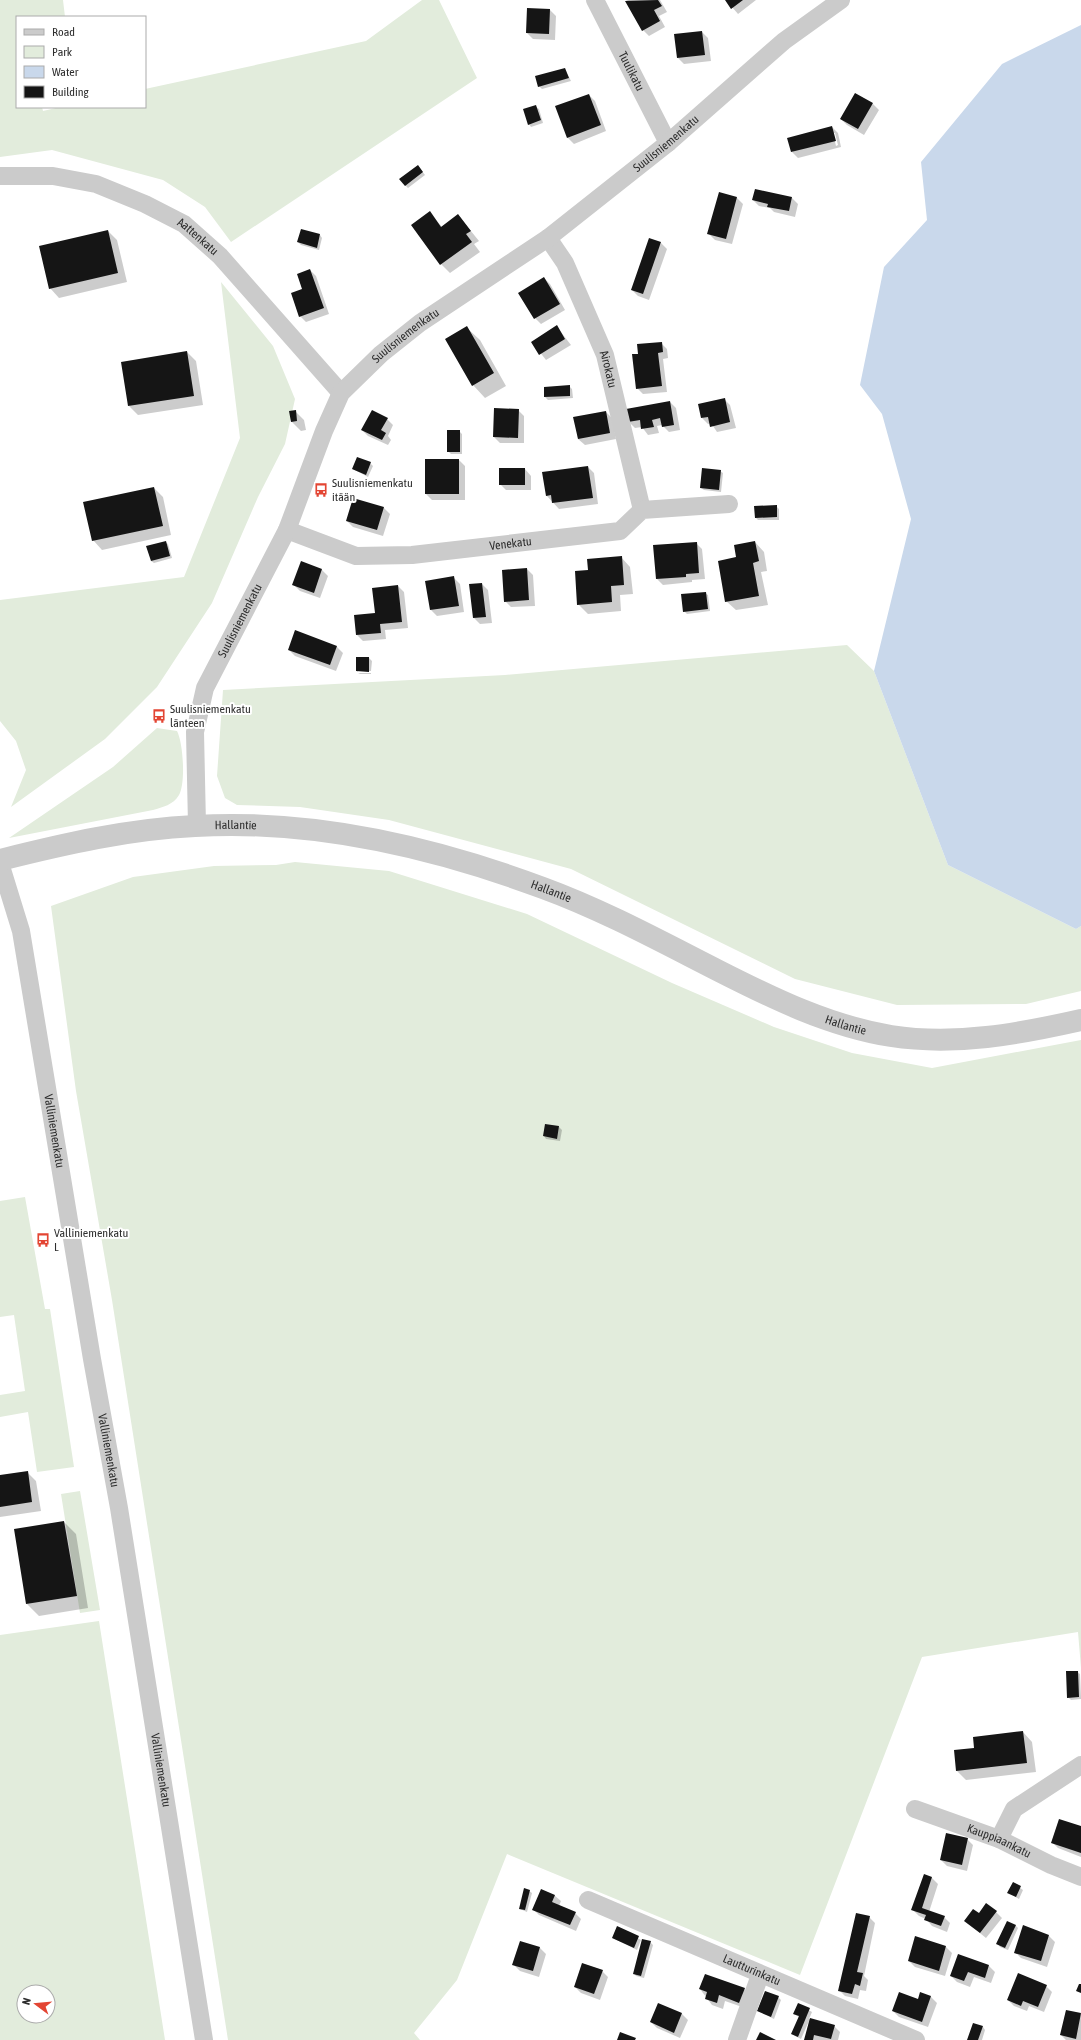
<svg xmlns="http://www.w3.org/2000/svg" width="1081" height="2040" font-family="'Asap Condensed',sans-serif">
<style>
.green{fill:#e2ecdc;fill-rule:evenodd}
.water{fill:#c9d8eb}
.shadow{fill:#0003;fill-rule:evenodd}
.building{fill:#151515}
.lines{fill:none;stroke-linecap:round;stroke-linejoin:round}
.minor{stroke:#cbcbcb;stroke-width:18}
.tertiary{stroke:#cbcbcb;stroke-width:22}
.labels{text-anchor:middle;stroke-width:4;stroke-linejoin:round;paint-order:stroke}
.street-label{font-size:12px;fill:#2e2e2e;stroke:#fff}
.poi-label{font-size:12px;fill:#2e2e2e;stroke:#fff;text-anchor:start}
</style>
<rect width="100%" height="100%" fill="#fff"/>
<path class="green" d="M0,0h63l2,17h-48v90h25l1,4 17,-4h85v-18l221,-48 56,-41h17l38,78 -246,164 -26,-35 -42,-27 -111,-30 -52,7z
M221,282l52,64 22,53 -10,45 -27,53 -46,106 -55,84 -52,52 -94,68 15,-37 -10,-29 -16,-20v-121l184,-23 56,-139z
M847,645l27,26 74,194 128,64 5,-3v65l-55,13 -129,1 -102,-26 -224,-110 -182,-49 -89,-13 -63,-2 -12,-7 -8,-22 6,-86 282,-15z
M157,728l20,3c6,11 9,52 2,64 -6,10 -16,12 -26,15l-144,28 104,-71z
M295,862l94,9 138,43 145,69 102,44 78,26 80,15 149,-28v628l-3,-36 -156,25 -122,318 -293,-121 -50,126 -43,53 6,7h-192l-116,-740 -36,-209 -25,-185 82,-29 81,-11 62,-1z
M25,1197l20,112h5l24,158 -37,5 -9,-60 -28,5v-22l25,-4 -11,-76 -14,2v-116z
M80,1491l20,119 -20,3 -19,-119z
M99,1621l66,419h-165v-405zM24,1992h24v24h-24z"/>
<path class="water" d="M1081,25v901l-5,3 -128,-64 -74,-194 37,-152 -29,-105 -22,-29 24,-118 43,-47 -6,-58 81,-98z"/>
<path class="shadow" d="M628,0h32l7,12 -8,4 6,11 -16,9 -6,-6 -17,-29z
M726,0h30l-18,14z
M550,10l6,6 -1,24 -22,-1 -6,-6z
M702,32l6,6 3,23 -27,3 -6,-6z
M565,69l6,12 -29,8 -3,-3z
M589,95l6,6 11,30 -32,13 -6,-6z
M873,104l6,6 -15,25 -17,-10 -6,-6z
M536,107l3,2 4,14 -12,4 -2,-3z
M832,127l6,6 3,14 -43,11 -6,-6zM833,133h2l3,12 -2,1z
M418,166l7,9 -17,13 -3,-3z
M719,194l18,4 6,6 -11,40 -17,-4 -6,-6z
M792,198l6,6 -3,13 -21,-5 -4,-4 -11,-2 -6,-6z
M430,213l12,14 16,-12 21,26 -5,3 6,8 -30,21 -9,-9z
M108,231l9,9 10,42 -68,16 -9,-10z
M320,235l2,3 -3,12 -18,-5 -3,-3z
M661,243l6,6 -18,51 -11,-4 -6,-6z
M310,270l6,6 13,38 -23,8 -6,-6 3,-27z
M544,278l6,6 15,26 -24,14 -6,-6z
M557,327l14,18 -25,15 -14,-18z
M467,328l13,12 26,46 -21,12 -12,-13z
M661,343l6,6 1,9 -5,1 4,33 -24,2 -6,-6 2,-33z
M187,352l9,9 7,44 -65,10 -9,-9z
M569,386l3,3 1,9 -25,2 -3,-3z
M724,399l6,6 6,23 -19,4 -6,-9 -3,1 -6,-6z
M670,402l6,6 4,22 -11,2 -7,-7 -5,1 2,7 -11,2 -6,-8 -7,1 -6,-6z
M518,410l6,6v27h-24l-6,-6z
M295,411l9,9 2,10 -5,1 -9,-9 -2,-10z
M606,412l6,6 4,21 -31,6 -7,-6 -3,-21z
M387,419l6,6 -5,11 3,4 -3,5 -20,-9 -6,-6z
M459,431l3,3v20h-11l-3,-3z
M459,460l6,6v34h-33l-6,-6z
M370,463l3,3 -5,11 -15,-8z
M588,467l6,6 4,31 -39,5 -13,-14z
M525,469l6,7v14h-25l-6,-6z
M720,471l3,2 -2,19 -17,-2 -3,-2z
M154,488l9,9 8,38 -69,15 -9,-10z
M354,499l30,9 6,6 -7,22 -30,-9 -6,-6z
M776,506l3,3v11h-21l-2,-2z
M165,542l3,2 4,14 -18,5 -3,-2z
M755,542l9,10 3,19 -6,1 7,33 -32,5 -10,-9 11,-43z
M696,543l6,6 3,30 -13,1v2l-29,3 -6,-6z
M621,557l9,10 3,27 -13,1 1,16 -33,3 -10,-10 11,-33z
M302,562l20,8 6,6 -8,22 -20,-7 -6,-6z
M527,569l6,6 2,31 -24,1 -6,-6z
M454,578l6,6 4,28 -27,4 -6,-6z
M482,584l6,6 4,33 -12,1 -6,-6z
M398,586l6,6 4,36 -23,2 1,9 -23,2 -6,-6z
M705,593l3,2 2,16 -23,3 -3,-3z
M337,647l6,6 -7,18 -41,-15 -6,-6z
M369,658l3,3 -1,10h-13v1l-1,-1z
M358,673h13v1h-11z
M546,1125l13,2 3,3 -2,11 -14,-2 -2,-3z
M27,1472l9,9 5,30 -41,6v-41z
M64,1522l12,12 12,74 -49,8 -12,-12z
M1077,1672l3,2 1,25 -10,1 -3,-3z
M1023,1732l9,10 4,30 -70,8 -9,-9 18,-22z
M1081,1827v30l-23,-9 -6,-6z
M967,1839l6,6 -6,26 -20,-5 -6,-6z
M924,1875l8,3 6,6 -9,28 15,5 6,6 -3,9 -15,-6 -6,-7 -7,-3 -6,-6z
M1013,1883l10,7 -4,9 -10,-6z
M529,1891l3,2 -5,19 -7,-3z
M554,1895l7,6 -2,5 16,7 6,6 -5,12 -37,-16 -6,-6z
M996,1912l6,6 -16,20 -21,-17 14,-6z
M869,1917l6,6 -11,53 4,4 -2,11 -6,-1 -2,9 -13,-3 -6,-6z
M1015,1925l3,3 -10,22 -8,-3 -2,-3z
M618,1927l23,13 -4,10 -24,-12z
M1049,1936l6,6 -8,25 -26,-9 -6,-6z
M521,1942l19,6 6,6 -7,23 -19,-6 -6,-6z
M650,1942l3,3 -9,33 -8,-2 -2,-3z
M946,1947l6,6 -7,23 -30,-9 -6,-6z
M989,1966l6,6 -4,11 -17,-6 -4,10 -13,-5 -6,-6z
M602,1971l6,6 -8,23 -19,-7 -6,-6z
M1046,1986l6,6 -8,20 -15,-6 -2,5 -13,-5 -6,-6z
M700,1989h44l6,6 -5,13 -20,-7 -2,8 -11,-4z
M921,1994l10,3 6,6 -9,24 -29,-10 -6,-6 25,-11z
M778,1997l3,3 -7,19 -16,-8z
M658,2004l24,10 6,6 -8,18 -23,-10 -6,-6z
M798,2004l14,8 -3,7 25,7 6,6 -2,8h-33l4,-19 -8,18 -6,-3 -2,-2 6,-17 -5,-3z
M1066,2011l15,3v26h-15l-5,-5z
M983,2027l2,3 -3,10h-14z"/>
<path class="building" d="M658,0l4,6 -8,4 6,11 -18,10 -17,-30z
M725,0h18l-12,9z
M527,8l23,1 -1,25 -23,-1z
M702,31l3,24 -28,3 -3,-24z
M565,68l4,10 -31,9 -3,-11z
M855,93l18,10 -15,26 -18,-10z
M589,94l12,31 -34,13 -12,-32z
M536,105l5,15 -13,5 -5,-16z
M832,126l4,15 -45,11 -4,-14z
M418,165l5,7 -18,14 -6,-7z
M755,189l37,8 -3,14 -22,-4 1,-3 -16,-4z
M719,192l18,5 -11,42 -19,-5z
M430,211l11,16 17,-13 13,17 -5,3 6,8 -32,23 -29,-40z
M301,229l19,5 -3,14 -20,-6z
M108,230l10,43 -69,16 -10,-43z
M649,238l12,4 -18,52 -12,-4z
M310,269l14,39 -25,9 -8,-24 11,-4 -5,-15z
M544,277l16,27 -26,15 -16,-26z
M557,325l8,14 -26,16 -8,-13z
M467,326l27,47 -22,13 -27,-47z
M662,342l1,10 -5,1 4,33 -26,3 -4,-35h6l-1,-10z
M187,351l7,45 -66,10 -7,-44z
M570,385v11l-26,1v-10z
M725,398l5,24 -20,5 -2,-10 -7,1 -3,-14z
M670,401l4,24 -12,2 -2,-9 -8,2 2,7 -13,2 -1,-9 -12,2 -2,-13z
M494,408l25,1 -1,29 -25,-1z
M296,410l1,11 -6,1 -2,-11z
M372,410l16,8 -7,12 5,3 -4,7 -21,-10z
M606,411l4,22 -32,6 -5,-22z
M447,430h13v22h-13z
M357,457l14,5 -5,13 -14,-6z
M425,459h34v35h-34z
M588,466l5,32 -41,5 -1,-8 -5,1 -4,-24z
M499,468h26v17h-26z
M702,468l19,2 -2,20 -19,-2z
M154,487l9,39 -71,15 -9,-39z
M353,498l31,9 -7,23 -31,-9z
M777,505v12l-22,1 -1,-12z
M166,541l4,15 -19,5 -5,-15z
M755,541l4,20 -6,2 6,33 -34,6 -7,-41 18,-4 -2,-12z
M697,542l2,31 -13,1v3l-30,2 -3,-34z
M622,556l2,29 -13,1 1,16 -35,3 -2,-34 13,-1 -1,-11z
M301,561l21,8 -8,24 -22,-8z
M527,568l2,32 -25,2 -2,-32z
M454,576l5,30 -29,4 -5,-29z
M482,583l4,34 -13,1 -4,-34z
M398,585l4,37 -22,2 1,9 -25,2 -2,-20 21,-2 -3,-25z
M706,592l2,17 -25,3 -2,-18z
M295,630l42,16 -7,19 -42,-15z
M356,657h13v15l-13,-1z
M545,1124l14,2 -2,13 -14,-3z
M28,1471l4,31 -32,5v-32z
M64,1521l13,75 -51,8 -12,-75z
M1066,1671h12l1,26 -12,1z
M1023,1731l4,32 -71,8 -2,-21 20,-2 -1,-11z
M1059,1819l22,7v27l-30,-10z
M946,1833l22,5 -6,27 -22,-5z
M924,1874l8,3 -10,31 23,8 -4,10 -17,-6 2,-5 -15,-5z
M1013,1882l8,4 -5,11 -9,-4z
M524,1888l6,2 -5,20 -6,-1z
M541,1889l14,6 -3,7 24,10 -6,13 -38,-15z
M986,1903l11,8 -17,22 -16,-12 9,-12 6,4z
M856,1913l14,3 -13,56 6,1 -3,13 -5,-2 -3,10 -14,-3z
M1007,1921l9,4 -11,23 -9,-4z
M1023,1925l26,10 -8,26 -27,-8z
M617,1926l22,10 -5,12 -22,-10z
M915,1936l31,10 -7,25 -31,-10z
M642,1939l9,2 -10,35 -8,-2z
M520,1941l20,6 -7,24 -21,-6z
M958,1954l31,11 -4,13 -17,-6 -4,9 -14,-5z
M582,1963l21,7 -9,24 -20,-7z
M1018,1973l29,12 -9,22 -15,-6 -2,5 -14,-6z
M705,1974l40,14 -6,15 -20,-8 -2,8 -12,-4 2,-7 -8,-3z
M1079,1984h2v9l-5,-2z
M765,1991l14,5 -8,21 -14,-6z
M899,1992l19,7 2,-7 11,4 -9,26 -30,-11z
M658,2003l24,10 -8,20 -24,-11z
M798,2003l12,5 -12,29 -7,-3 8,-18 -6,-2z
M1066,2010l15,3 -5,26 -16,-4z
M810,2018l25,7 -4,14 -17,-4 -1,5h-9z
M973,2023l10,3 -5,14h-11z
M620,2032l16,6 -1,2h-18z
M760,2032l16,8h-20z"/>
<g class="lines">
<g class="minor">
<path id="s1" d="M595,0l73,143"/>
<path id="s2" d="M0,176h53l43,8 49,20 39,20 36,32 121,137"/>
<path id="s3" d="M548,238l17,25 40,92 37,155"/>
<path id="s4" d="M287,530l69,26 56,-1 208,-24 22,-21 87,-6"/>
<path id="s5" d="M197,825l-2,-93 10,-44 82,-158 37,-99 17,-38 40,-39 39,-31 128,-85 120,-95 116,-102 57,-41"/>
<path id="s6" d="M0,863l21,68 71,428 27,149 85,532"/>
<path id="s7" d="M915,1809l84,30 52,26 30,12"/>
<path d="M999,1839l15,-30 67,-44"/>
<path id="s8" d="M588,1900l328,140"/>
<path d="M737,2040l23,-65"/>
</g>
<path class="tertiary" id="s9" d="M0,860c64,-16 129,-31 195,-34 118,-7 238,21 348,62 60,22 117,53 174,82 55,28 112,56 174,66 64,10 128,-2 190,-16"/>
</g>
<defs>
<symbol id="bus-bare" viewBox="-9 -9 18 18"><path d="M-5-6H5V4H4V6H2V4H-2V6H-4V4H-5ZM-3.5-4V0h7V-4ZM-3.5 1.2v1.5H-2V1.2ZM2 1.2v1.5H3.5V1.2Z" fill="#e34533" stroke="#fff" stroke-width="2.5" paint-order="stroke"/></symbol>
</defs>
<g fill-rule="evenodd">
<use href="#bus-bare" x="311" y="480" width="20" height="20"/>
<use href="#bus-bare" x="149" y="706" width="20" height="20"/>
<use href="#bus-bare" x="33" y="1230" width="20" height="20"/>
</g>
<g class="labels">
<g class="street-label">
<text dy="4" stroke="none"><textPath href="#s1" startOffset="80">Tuulikatu</textPath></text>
<text dy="4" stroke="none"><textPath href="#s5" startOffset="874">Suulisniemenkatu</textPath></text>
<text dy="4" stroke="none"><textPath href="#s2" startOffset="212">Aattenkatu</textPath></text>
<text dy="4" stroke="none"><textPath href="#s5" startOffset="550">Suulisniemenkatu</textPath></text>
<text dy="4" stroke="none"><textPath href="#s3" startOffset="145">Airokatu</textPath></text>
<text dy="4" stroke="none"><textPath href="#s4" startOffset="229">Venekatu</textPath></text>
<text dy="4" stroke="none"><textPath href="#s5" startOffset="214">Suulisniemenkatu</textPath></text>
<text dy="4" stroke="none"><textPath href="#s9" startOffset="239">Hallantie</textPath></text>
<text dy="4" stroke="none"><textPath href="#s9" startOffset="563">Hallantie</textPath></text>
<text dy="4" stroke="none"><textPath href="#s9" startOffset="887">Hallantie</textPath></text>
<text dy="4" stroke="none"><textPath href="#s6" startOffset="274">Valliniemenkatu</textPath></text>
<text dy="4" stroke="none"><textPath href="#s6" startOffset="598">Valliniemenkatu</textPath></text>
<text dy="4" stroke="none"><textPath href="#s6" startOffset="922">Valliniemenkatu</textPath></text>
<text dy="4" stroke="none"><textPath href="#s7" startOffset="90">Kauppiaankatu</textPath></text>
<text dy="4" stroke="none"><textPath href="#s8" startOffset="178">Lautturinkatu</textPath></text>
</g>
<g class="poi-label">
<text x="332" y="487">Suulisniemenkatu<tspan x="332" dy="14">itään</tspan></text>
<text x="170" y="713">Suulisniemenkatu<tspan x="170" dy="14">länteen</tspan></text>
<text x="54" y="1237">Valliniemenkatu<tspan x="54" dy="14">L</tspan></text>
</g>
</g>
<rect x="16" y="16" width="130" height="92" fill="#ffffff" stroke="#ababab"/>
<rect x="24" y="29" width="20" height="6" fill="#cbcbcb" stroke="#ababab"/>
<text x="52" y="36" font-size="12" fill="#2e2e2e">Road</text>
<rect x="24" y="46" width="20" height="12" fill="#e2ecdc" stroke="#ababab"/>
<text x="52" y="56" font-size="12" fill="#2e2e2e">Park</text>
<rect x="24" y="66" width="20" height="12" fill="#c9d8eb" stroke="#ababab"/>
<text x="52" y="76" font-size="12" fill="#2e2e2e">Water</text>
<rect x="24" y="86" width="20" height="12" fill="#151515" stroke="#ababab"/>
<text x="52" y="96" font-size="12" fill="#2e2e2e">Building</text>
<g transform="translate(36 2004) rotate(286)"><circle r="19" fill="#ffffff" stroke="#ababab"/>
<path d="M0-3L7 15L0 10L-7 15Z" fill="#e34533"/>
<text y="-6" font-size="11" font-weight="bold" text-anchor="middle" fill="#2e2e2e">N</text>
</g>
</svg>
